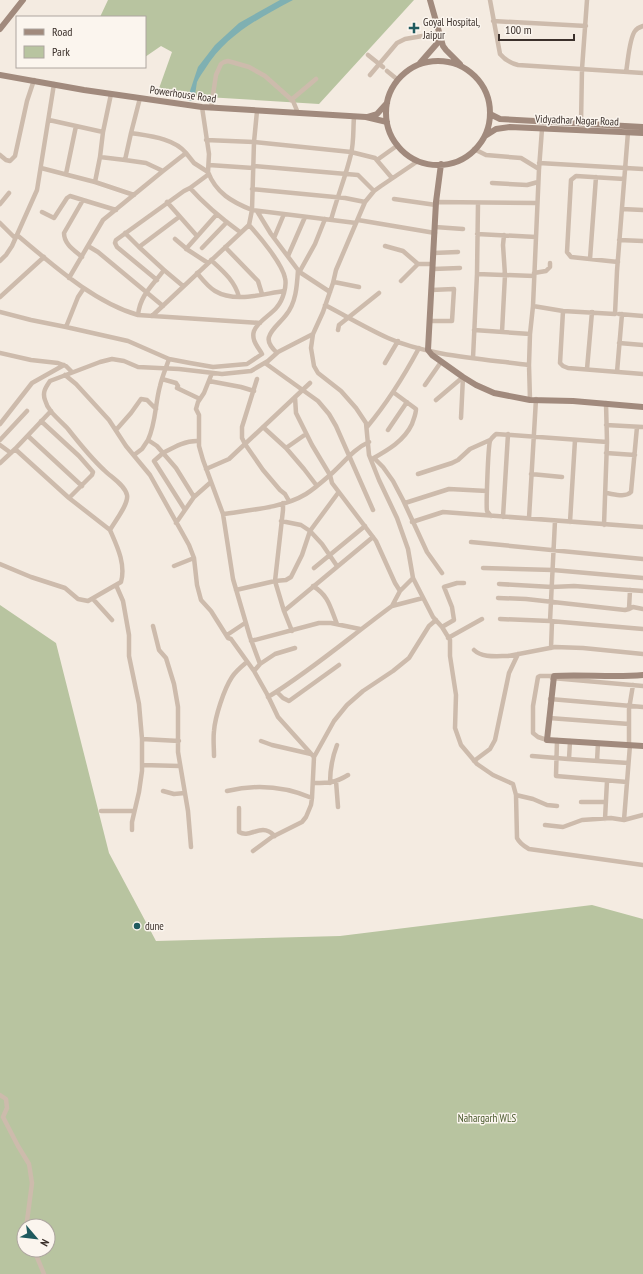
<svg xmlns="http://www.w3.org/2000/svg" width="643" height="1274" font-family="'PT Sans Narrow',sans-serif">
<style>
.green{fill:#b8c4a0;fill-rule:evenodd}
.water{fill:#7fb0b2}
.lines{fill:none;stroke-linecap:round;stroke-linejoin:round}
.street{stroke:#cdbbac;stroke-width:4.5}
.secondary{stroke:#a18a7d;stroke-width:6}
.poi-dot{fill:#1f5a5e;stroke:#fbf5ee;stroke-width:1.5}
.labels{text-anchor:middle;stroke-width:3;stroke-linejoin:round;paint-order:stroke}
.poi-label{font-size:11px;fill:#3b302b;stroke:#fbf5ee;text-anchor:start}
.street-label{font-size:11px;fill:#3b302b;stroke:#fbf5ee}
.park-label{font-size:11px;fill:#4a5a2e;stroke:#fbf5ee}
</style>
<rect width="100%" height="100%" fill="#f4ebe1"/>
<path class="green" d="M108,0h306l-95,104 -162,-10 15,-42 -11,-6 -16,11v-40h-45z
M0,605l56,38 53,210 47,88 184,-5 252,-31 51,14v355h-643zM24,1226h24v24h-24z"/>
<path class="water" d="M280,0h13c-34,18 -67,35 -88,69 -3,4 -6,9 -8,13 -1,6 -2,13 -3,19l-7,-1 11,-33 17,-22 24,-22z"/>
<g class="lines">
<path class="street" d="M490,0l10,54c5,6 10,9 18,11l125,8
M493,21l93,5
M368,55l15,12
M387,71l11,9
M626,72c2,-10 3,-33 9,-41 2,-3 5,-4 8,-5
M370,75l27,-32 8,-4 35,-6
M291,100l25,-21
M211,108l5,-33 5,-11 3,-2 4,-1 21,6 16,9 28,25 5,12
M49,120l54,12 -3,25 25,3
M581,123l1,-54 5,-69
M103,132l8,-38
M131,133c18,3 43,5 55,20l-23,18
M206,140l48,2 97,10 24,6 17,20
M474,149l12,6 35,3 18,11
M186,153l8,10 14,9 1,-18 -7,-47
M0,155l6,5 4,1 5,-5 12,-55 7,-21
M100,157l-5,25 39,13
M377,160l21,-15
M418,161l-37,25 -7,5 -9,11 -29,68 -3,13 -10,29 -10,22 -2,14 3,18 4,7 23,18 15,17 10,15 3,32 10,25 18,38 11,31 5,29 20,39 9,10 8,13v16l6,39 -1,33 6,17 16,19 16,11 20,9 3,11 17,4 14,6 10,1
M539,163l104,6
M209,165l44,3
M253,166l105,9 16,16
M41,168l54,14
M208,172c8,21 24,30 44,38l104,13
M66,174l10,-48
M492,183l35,2 11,-3
M190,188l19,-14
M252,189l93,9 20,4
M394,199l42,6
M167,202l30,34
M436,202l101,1
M0,204l9,-11
M622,209l21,1
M257,211l14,23 27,36c-1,16 -2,33 -12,45 -5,7 -15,14 -17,22 -2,6 4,12 8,16
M42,212l12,6 13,-20 3,-2 13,4
M331,220c6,-23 15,-44 20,-66 3,-12 2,-25 3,-37
M358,220l77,13
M0,223l15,15
M435,227l28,2
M125,233l14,14
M477,234l59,3
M17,235c35,29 76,67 121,80l122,8
M274,238l10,-24
M175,239l13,11 20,13
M619,240l24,1
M88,246l10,6 65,54
M385,246l18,5 15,13h15
M225,247l33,34 4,13
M202,248l25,-26
M186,249l31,-35
M433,253l25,-1
M288,256l17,-39
M82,257c-8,-7 -18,-13 -18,-24l19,-33 33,10
M590,259l6,-82
M211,260c12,11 24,21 28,37
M0,261l6,-6 6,-9 25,-56 17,-106
M618,262l-47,-5 -4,-5 4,-72 5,-4 48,3
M433,269l27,-1
M164,270l-25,-23 40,-30
M298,271l32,21
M300,271l15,-27 10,-25
M197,273c5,6 11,14 18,18 20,12 47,3 69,0
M534,273l12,-2 4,-4v-4
M477,274l57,2
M69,278l34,-58 60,-49 -17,-8 -21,-3 6,-27 9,-35
M157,280l-40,-33 -2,-4 1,-3 68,-49 6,-3c15,17 32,31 50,44
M401,281l17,-17
M334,282l25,5
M0,297l44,-40
M325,305c21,11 41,23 63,33 40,18 97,21 141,27
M533,306l30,5 52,3 2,-43 11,-139
M563,311l-3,52 3,3 5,2 75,6
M0,312l31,8 35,7 62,14 41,18 21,4 23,4 34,-3 15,-10c-4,-7 -11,-14 -8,-23 4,-10 17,-16 23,-24 6,-7 10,-21 8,-29 -3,-15 -26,-42 -36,-53
M619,314l24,2
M138,315c2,-20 15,-30 26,-45l19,16
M152,316l97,-91 3,-15 2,-68 3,-31
M430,321h22l2,-32 -23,1
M66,327l12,-30 6,-9
M338,330l1,-5 40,-32
M474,330l56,4
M502,332l3,-57 -2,-30 1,-10
M619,343l24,2
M0,353l31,7 27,3 8,3 6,6
M473,358l4,-84 1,-71
M169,359c-3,9 -7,18 -9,27 -5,18 -4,37 -12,54l9,6 6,7c11,-6 23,-13 36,-12
M265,363l53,38 11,13 7,12 37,84
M385,363l13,-22
M587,369l5,-57
M617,372l5,-58
M212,373l-8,20 -6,9 -2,7 3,6v31l4,14 20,54 10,65 17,58 10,27 -6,7 13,23 11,23 36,40
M65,375l11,9 33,36 17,26 24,29 39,70 5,13 3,27 4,15 10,11 17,27 3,1 23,32
M162,379l14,4 2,3 -1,2 23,11
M257,379l-15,48v11l3,6 18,26 17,20 5,4 4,7
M209,381l32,6 13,4
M425,385l16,-23
M295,397l1,16 16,32 18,30 2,8 44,58 19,42 5,8
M436,400l27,-23 -2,41
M530,400l-1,-35 1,-31 3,-28 6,-137 3,-40
M41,421l38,35 14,16 -1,3 -23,23
M0,424l32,-41 32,-18
M606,425l37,2
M263,427l23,21 20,-14
M367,427c21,-25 37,-51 52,-79
M116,430l15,-17 10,-14 6,1 9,9
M388,430l19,-28
M28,436l54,50
M0,440l27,-29
M0,445l11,8
M286,448l18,21 13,17
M15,449l54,49 41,32c5,-9 19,-26 17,-35 -2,-10 -16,-18 -23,-25 -13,-12 -25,-27 -36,-41 -8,-9 -20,-17 -23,-29 -3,-8 1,-13 5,-19l50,-19 12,-3 12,2 14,6 41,2 43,5 29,-3 17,-10 10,-9 35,-18
M163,453l13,15 18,29 -9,13 -31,-49z
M606,453l29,2
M134,455l8,-6 6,-9
M374,458l9,9 10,14 10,19 24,52 15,21
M372,459c16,-9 32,-18 40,-35 2,-6 4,-10 4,-15l-23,-17
M0,463l15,-14 36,-38
M206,469l23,-10 81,-76
M418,474l34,-11 6,-3 12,-11 20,-9
M531,474l31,3
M606,493c8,1 19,5 25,-1l6,-65
M194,497l17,-15
M283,503v7l-8,71 9,30
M405,503l44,-14 38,2
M223,514c26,-4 60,-6 83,-20 8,-5 16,-12 24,-19 13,-11 23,-26 39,-33
M491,516c-1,-2 -3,-3 -4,-5 -1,-4 1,-63 3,-70 1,-3 4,-5 6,-7l111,8
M503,517l5,-83
M529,518l7,-119
M555,521l-5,100 93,8
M412,522l31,-10 200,15
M570,522l5,-82
M176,523l9,-13
M604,525l3,-83 -1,-39
M471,542l172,17
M0,564l31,13 34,11 13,11 10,2 33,-19c5,-18 -4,-36 -11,-52
M174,566l20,-8
M337,566l-15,-22 -12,-13 28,-38
M314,568l51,-42
M483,568l70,2 90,8
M413,578l-13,13 -8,15 31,-8
M499,584l53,3 22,-1 69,5
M116,585l7,16 6,34v21l10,48 3,35v32l-3,21 -7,30v8
M313,586c16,10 17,21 24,38
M236,590l39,-9 11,-1 5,-3 11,-22 8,-24 -9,-6 -20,-4
M498,598l28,1 99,11 4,-1 1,-19
M93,599l19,21
M629,609l4,-2 10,2
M500,619l50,2
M153,626l6,24 7,8 8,26 4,23v45l10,59 3,36
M442,627l12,-7 -2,-13 -8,-20 13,-4h7
M292,631l-8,-20 89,-74
M227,635l18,-12
M448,638l34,-19
M251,641l68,-18h12l29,6
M551,648l1,-26
M474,650c8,8 23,6 34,6l47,-9 28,1 60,6
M260,664l15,-10 20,-6
M552,678l91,8
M277,692l6,6 6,3 50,-36
M268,697c44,-27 83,-61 124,-91
M550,699l93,8
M549,718l80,6
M142,739l37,2
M547,740l-9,-3 -5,-4v-27l5,-29 2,-1h14
M557,740l-1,36 71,6
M261,741l11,4 39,9
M629,745v-36l4,-24
M214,756c0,-9 -1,-17 0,-25 1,-14 10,-42 18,-54 4,-6 9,-10 15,-15
M532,756l36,3 60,4
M569,759l1,-18
M474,761l16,-12 5,-9 14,-67 9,-19
M597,761l1,-18
M142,765l38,1
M336,781l2,26
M314,783c15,0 21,0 34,-8
M330,783c0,-14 2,-25 7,-38
M163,791l11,3 11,-1
M227,791c29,-7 57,-5 85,7
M516,795l1,43c3,6 7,8 12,11l114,16
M581,802h25
M239,808v24c8,5 15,-2 24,-2 4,0 9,3 12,6
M101,811h33
M605,819l2,-38
M624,820l19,-5
M545,825l18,2 19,-7 29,-2 13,2 6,-75
M253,851l19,-14 30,-15 4,-5 5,-12 1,-7 2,-41 20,-36 13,-16 16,-14 30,-20 16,-13 20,-32 7,-6
M0,1095l6,4 1,9 -4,9 15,29 11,18 3,19 -5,38v5
M34,1250l10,24"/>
<path class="secondary" d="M430,0l13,46 3,4 14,14
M0,29l23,-29
M386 113a52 52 0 1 1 104 0a52 52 0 1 1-104 0Z
M420,63l21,-24
M0,75l84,15 118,17 164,10 21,5
M490,114l10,5 143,8
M367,117l10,-3 10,-11
M485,136l11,-7 14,-2 133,6
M441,164l-5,38 -8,148 4,5 31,22 13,8 18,8 36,7 43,1 70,6
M643,675c-30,3 -60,-1 -89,1l-7,64 96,6"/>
</g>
<g class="poi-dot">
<path d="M412 22h4v4h4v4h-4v4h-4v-4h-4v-4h4z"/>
<circle cx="137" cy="926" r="4"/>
</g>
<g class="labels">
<g class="poi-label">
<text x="423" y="26">Goyal Hospital,<tspan x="423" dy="13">Jaipur</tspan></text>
<text x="145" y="930">dune</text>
</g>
<g class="street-label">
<text transform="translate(183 94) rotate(8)" y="4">Powerhouse Road</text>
<text transform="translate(577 120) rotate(2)" y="4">Vidyadhar Nagar Road</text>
</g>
<g class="park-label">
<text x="487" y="1122">Nahargarh WLS</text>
</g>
</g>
<rect x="16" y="16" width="130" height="52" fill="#fbf5ee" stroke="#aea6a0"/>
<rect x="24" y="29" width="20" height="6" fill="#a18a7d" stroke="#aea6a0"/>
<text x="52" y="36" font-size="12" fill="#3b302b">Road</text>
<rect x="24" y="46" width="20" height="12" fill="#b8c4a0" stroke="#aea6a0"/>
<text x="52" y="56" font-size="12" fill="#3b302b">Park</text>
<g transform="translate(36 1238) rotate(118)"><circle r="19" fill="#fbf5ee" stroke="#aea6a0"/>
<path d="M0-3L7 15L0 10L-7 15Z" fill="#1f5a5e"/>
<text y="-6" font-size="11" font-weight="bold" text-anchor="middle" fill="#3b302b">N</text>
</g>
<path d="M499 34v6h75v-6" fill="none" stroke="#3b302b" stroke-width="2"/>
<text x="505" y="34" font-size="12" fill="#3b302b" stroke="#fbf5ee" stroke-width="3" paint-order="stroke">100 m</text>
</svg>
